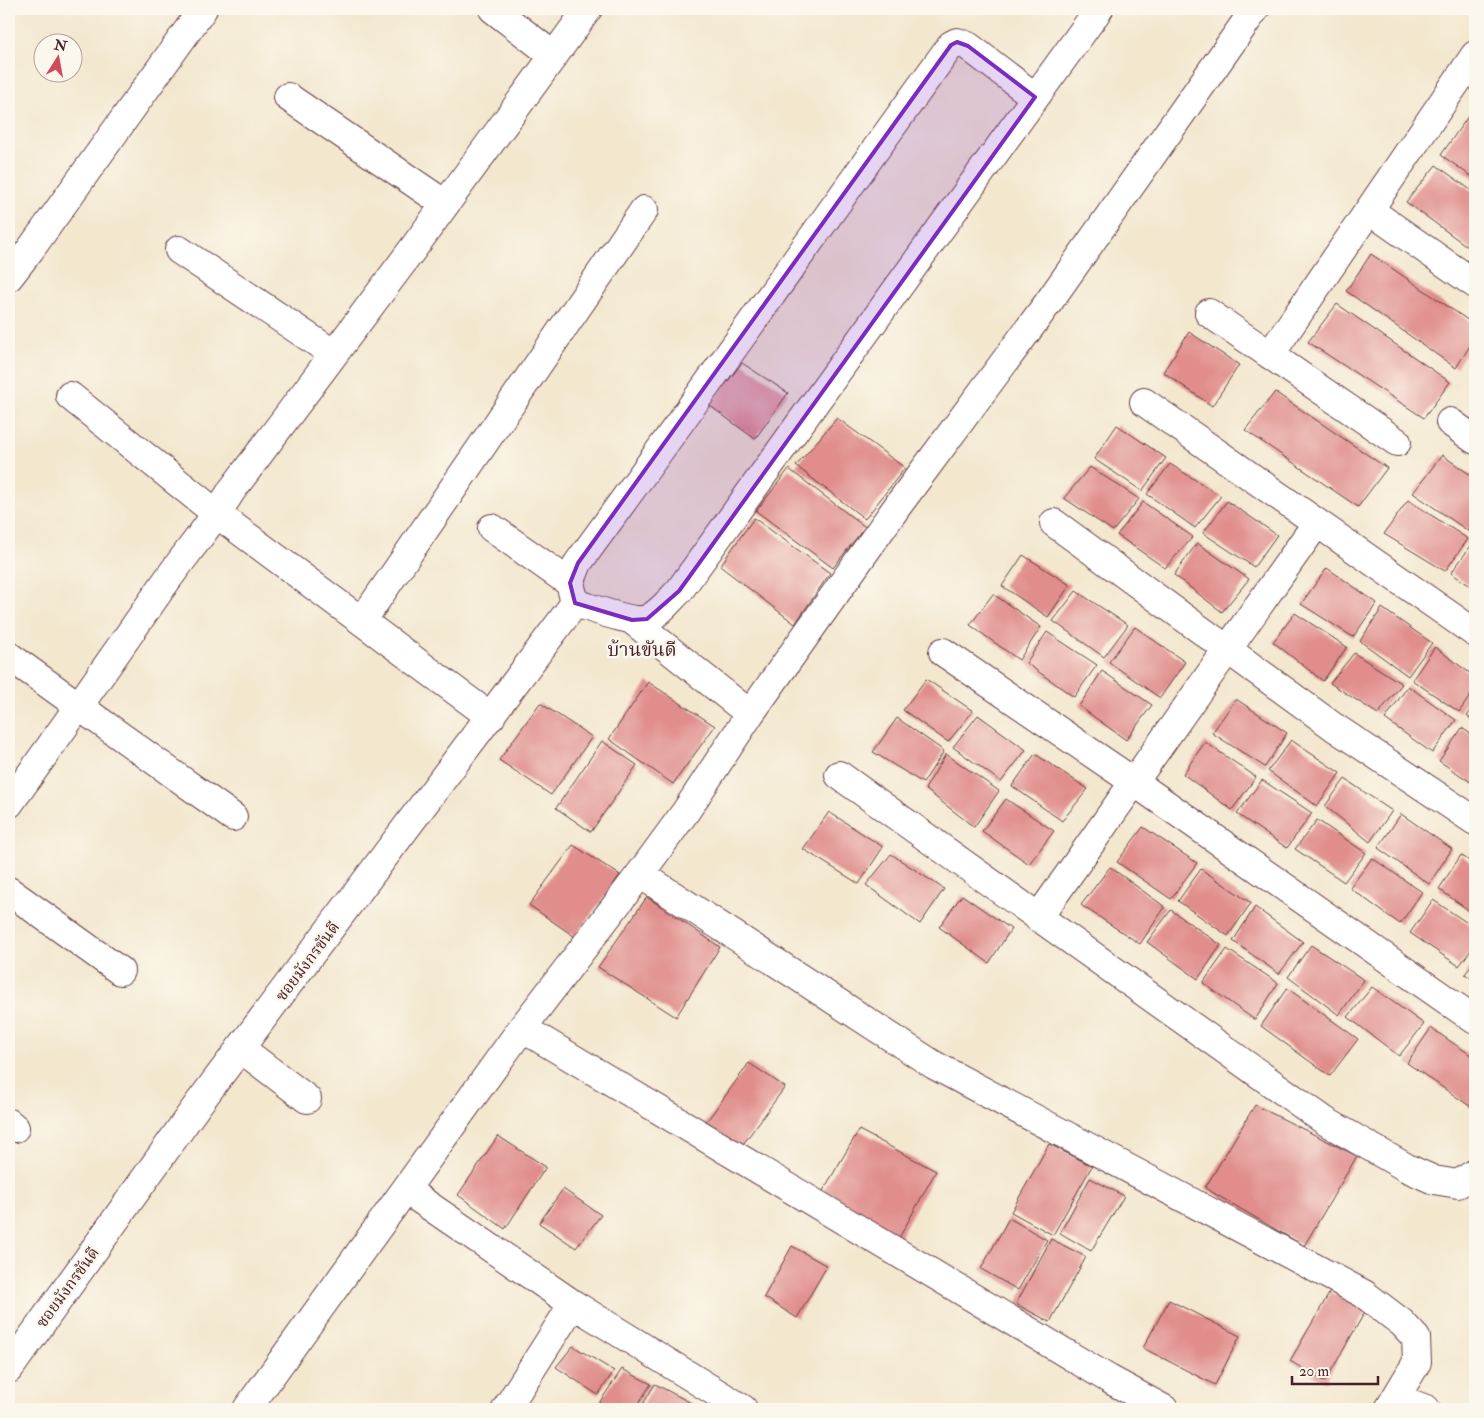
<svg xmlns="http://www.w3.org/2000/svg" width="1484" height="1418" font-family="'IM FELL Double Pica','Noto Serif Thai',serif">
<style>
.building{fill:#e08d8b}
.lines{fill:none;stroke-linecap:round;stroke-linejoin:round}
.street-casing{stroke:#633d43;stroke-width:30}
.secondary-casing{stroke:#633d43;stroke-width:30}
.street{stroke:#fff;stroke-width:28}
.secondary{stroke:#fff;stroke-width:28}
.marked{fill:#7b2cbf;fill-opacity:0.2;stroke:#7b2cbf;stroke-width:4;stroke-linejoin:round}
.labels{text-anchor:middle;stroke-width:5;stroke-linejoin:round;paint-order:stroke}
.street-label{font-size:16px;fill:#4a1f2b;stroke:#fbf7ec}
.quarter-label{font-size:19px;fill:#4a1f2b;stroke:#fbf7ec}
</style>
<rect width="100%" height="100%" fill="#fbf7ec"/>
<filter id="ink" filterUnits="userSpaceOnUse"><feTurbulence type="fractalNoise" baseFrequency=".02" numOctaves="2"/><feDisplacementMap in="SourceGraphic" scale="10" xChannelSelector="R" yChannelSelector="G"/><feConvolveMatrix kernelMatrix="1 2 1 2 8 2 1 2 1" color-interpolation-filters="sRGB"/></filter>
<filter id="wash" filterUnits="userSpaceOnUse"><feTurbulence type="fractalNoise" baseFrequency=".0096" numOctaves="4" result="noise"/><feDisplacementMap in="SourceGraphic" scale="20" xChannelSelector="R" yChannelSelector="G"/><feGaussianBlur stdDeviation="1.12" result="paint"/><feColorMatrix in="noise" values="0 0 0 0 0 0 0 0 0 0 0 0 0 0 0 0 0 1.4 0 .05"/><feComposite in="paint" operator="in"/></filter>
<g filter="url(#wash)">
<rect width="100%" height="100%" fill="#f3e7ce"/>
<g id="blocks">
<path class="building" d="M1469,115l6,4v60l-34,-24z
M1436,165l39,28v59l-69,-50z
M1371,254l104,71v13l-19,30 -110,-77z
M1337,304l113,78 -26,36 -116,-76z
M1189,332l50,33 -27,41 -49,-34z
M742,363l46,30 -33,46 -46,-34z
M1275,392l112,76 -29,39 -113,-77z
M837,418l68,50 -40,51 -69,-53z
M1117,425l49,33 -24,33 -48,-32z
M1442,455l33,23v49l-4,6 -58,-40z
M1170,464l51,32 -26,32 -48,-34z
M1090,467l49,32 -26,32 -49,-33z
M789,469l76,58 -32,41 -77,-57z
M1408,500l60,39 -23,32 -61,-37z
M1227,501l50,34 -23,32 -51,-34z
M1143,502l50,35 -28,31 -48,-33z
M754,518l76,55 -35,51 -75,-58z
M1197,543l52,36 -27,33 -48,-37z
M1473,543l2,1v45l-24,-16z
M1023,555l47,30 -22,32 -46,-31z
M1327,568l50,35 -24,34 -52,-33z
M1076,591l52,34 -24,32 -51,-36z
M993,594l48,33 -22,33 -49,-35z
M1382,608l50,35 -24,33 -48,-35z
M1295,613l52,34 -24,34 -50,-39z
M1135,627l50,35 -25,36 -51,-36z
M1047,632l50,33 -23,32 -48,-34z
M1435,647l40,30v12l-16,23 -47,-32z
M1354,653l48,31 -24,30 -48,-31z
M1102,671l50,34 -26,35 -47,-34z
M926,679l47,32 -25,31 -45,-32z
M648,682l67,44 -42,58 -64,-45z
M1408,686l48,34 -24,33 -47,-34z
M1236,699l51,34 -22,34 -53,-34z
M540,703l52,34 -41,58 -52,-35z
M1475,706v16l-8,-6z
M978,715l48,35 -25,32 -48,-35z
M897,718l47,33 -21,32 -50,-31z
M1462,728l13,9v48l-36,-24z
M1291,740l49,33 -23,33 -49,-35z
M602,741l35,24 -46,67 -35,-24z
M1205,742l51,35 -24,33 -49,-36z
M946,754l53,37 -25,36 -49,-38z
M1035,754l53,35 -26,32 -50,-35z
M1345,779l47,32 -22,31 -45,-36z
M1262,780l50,33 -25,35 -50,-34z
M1006,799l48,32 -25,33 -47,-33z
M829,812l54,35 -24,37 -56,-35z
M1401,814l51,35 -23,35 -51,-36z
M1317,820l49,33 -22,29 -49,-33z
M1143,827l54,36 -26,36 -54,-37z
M573,845l47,30 -45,62 -46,-32z
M891,854l53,35 -24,35 -54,-39z
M1461,855l14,10v50l-36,-26z
M1372,858l50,34 -22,32 -50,-36z
M1110,867l55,40 -25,37 -59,-39z
M1201,869l50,34 -23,33 -50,-35z
M962,895l49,34 -22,34 -50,-36z
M647,897l73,50 -44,70 -78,-50z
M1433,900l42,28v17l-16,21 -49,-33z
M1255,907l48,35 -24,32 -46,-33z
M1171,910l50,35 -23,34 -51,-37z
M1311,945l53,35 -25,35 -51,-38z
M1227,949l51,34 -23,37 -52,-37z
M1475,961v20l-10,-7z
M1372,987l52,37 -25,32 -51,-39z
M1287,988l71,51 -28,37 -69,-50z
M1431,1028l44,30v50l-1,1 -67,-46z
M749,1063l36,24 -47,64 -36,-23z
M1255,1105l102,51 -53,90 -99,-58z
M859,1130l77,41 -42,76 -77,-46z
M498,1136l48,31 -41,62 -47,-34z
M1049,1144l43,22 -39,69 -42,-23z
M1090,1178l34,18 -33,55 -31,-18z
M563,1189l38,26 -25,33 -37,-25z
M1009,1218l38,22 -29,50 -37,-21z
M1051,1239l35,18 -36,65 -34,-18z
M792,1246l35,20 -30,52 -33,-21z
M1330,1292l36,18 -41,72 -35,-21z
M1169,1300l71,36 -25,49 -72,-37z
M573,1346l41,25 -16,24 -42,-28z
M622,1369l29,15 -16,25h-40z
M655,1384l38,20 -3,5h-50z"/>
</g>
</g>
<g filter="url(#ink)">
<use href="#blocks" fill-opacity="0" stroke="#633d43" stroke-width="1"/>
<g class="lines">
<defs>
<path id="street" d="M493,9l61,47
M288,97l157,107
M1369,210l106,74
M179,250l155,104
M9,277l21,-27 173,-241
M1209,313l188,129
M1270,355l205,-300
M70,396l147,118 274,203
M1144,402l331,231
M1450,422l25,18
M1054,523l280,204 141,94
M492,528l78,55
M575,603l-5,-20 8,-20c126,-172 248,-346 373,-518l6,-3 11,4 67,51
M632,620l118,94
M362,621l282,-411
M943,652l191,130 341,238
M9,656l224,161
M839,775l486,346 82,47 27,12 24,4 17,-11
M9,804c53,-73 104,-147 156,-221 22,-31 47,-60 67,-93l180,-240 176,-241
M640,874l294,191 430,229 38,29 14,15 1,24 -28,47
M9,891l111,80
M1038,918l278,-394
M522,1028l587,351 55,30
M240,1048l67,51
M9,1123l6,5
M406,1190l167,114 170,105
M1396,1398l30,11
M247,1409l275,-381 118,-154 46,-63 64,-97 149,-210 149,-201 207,-294
M506,1409l67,-105"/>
<path id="secondary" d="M9,1369l190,-266 376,-500c17,5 58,21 72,16 12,-5 23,-19 32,-28l420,-582"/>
</defs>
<use href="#street" class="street-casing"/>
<use href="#secondary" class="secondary-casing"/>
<use href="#street" class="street"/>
<use href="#secondary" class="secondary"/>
</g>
</g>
<path class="marked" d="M957,42l11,4 67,51 -356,494 -32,28 -15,1 -57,-17 -5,-20 8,-20 373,-518z"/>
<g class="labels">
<g class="street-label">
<text transform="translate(307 961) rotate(-53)" y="6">ซอยมังกรขันดี</text>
<text transform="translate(67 1287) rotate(-54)" y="6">ซอยมังกรขันดี</text>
</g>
<g class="quarter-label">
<text x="642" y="656">บ้านขันดี</text>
</g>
</g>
<rect width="1484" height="1418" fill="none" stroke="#fbf7ec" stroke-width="30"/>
<g transform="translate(58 58) rotate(11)"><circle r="24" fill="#fbf7ec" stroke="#b4a19f"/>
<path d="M0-4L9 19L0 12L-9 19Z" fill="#d1495b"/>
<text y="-8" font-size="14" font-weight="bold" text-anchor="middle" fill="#4a1f2b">N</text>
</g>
<path d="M1292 1376v8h86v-8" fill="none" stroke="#4a1f2b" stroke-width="2.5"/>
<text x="1299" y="1376" font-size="15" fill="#4a1f2b" stroke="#fbf7ec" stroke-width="4" paint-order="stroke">20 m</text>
</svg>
